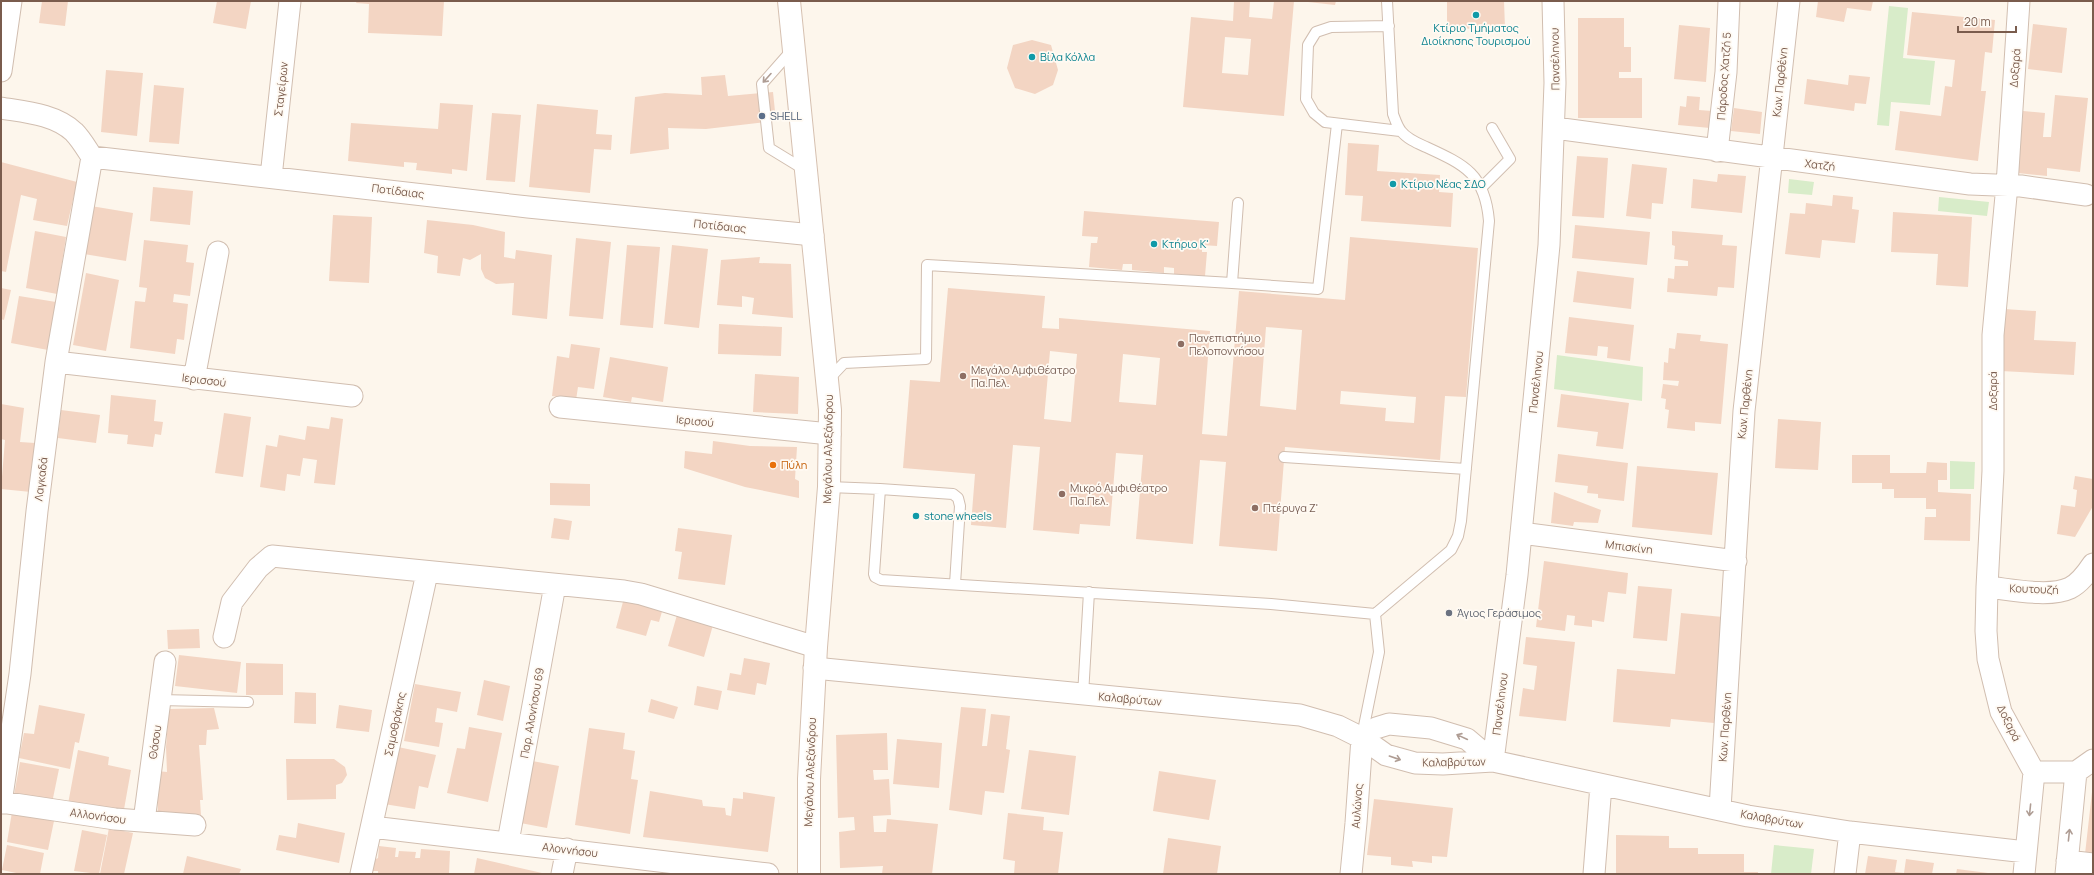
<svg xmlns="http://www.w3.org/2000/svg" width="2094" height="875" font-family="Manrope,sans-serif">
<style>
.green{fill:#d8ecc9}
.building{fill:#f3d5c3;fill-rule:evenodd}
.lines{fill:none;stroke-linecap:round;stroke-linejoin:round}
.lane-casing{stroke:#d1beb0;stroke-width:12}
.street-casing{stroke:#d1beb0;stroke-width:23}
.secondary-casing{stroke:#d6c0b0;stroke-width:24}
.lane{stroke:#fff;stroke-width:10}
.street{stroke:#fff;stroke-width:21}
.secondary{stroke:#fff;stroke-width:22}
.oneway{stroke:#af9d94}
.culture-dot{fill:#0f9aa8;stroke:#fffaf3;stroke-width:1.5}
.service-dot{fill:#5c6f8a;stroke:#fffaf3;stroke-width:1.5}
.education-dot{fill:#8d6e63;stroke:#fffaf3;stroke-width:1.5}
.food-dot{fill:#e8710a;stroke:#fffaf3;stroke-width:1.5}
.worship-dot{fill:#6b7280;stroke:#fffaf3;stroke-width:1.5}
.labels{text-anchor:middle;stroke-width:3.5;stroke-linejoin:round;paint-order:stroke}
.culture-label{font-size:11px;fill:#0d838f;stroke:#fffaf3;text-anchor:start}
.street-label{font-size:11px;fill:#7a5c4d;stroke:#fffaf3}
.service-label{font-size:11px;fill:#4e5e75;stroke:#fffaf3;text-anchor:start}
.education-label{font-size:11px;fill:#785e54;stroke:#fffaf3;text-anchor:start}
.food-label{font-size:11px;fill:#c56008;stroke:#fffaf3;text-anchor:start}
.worship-label{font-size:11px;fill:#5b616d;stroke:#fffaf3;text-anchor:start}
</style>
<rect width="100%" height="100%" fill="#fdf6ec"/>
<path class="green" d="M1889,6l19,2 -5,50 32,3 -5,44 -39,-3 -2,24 -12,-1z
M1789,179l25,3 -2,13 -24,-2z
M1939,197l50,5 -2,14 -49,-5z
M1557,355l86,12 -1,34 -88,-12z
M1950,461l25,1 -1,27h-24z
M1774,845l40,4 -3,25h-40z"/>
<path class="building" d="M42,1h26l-3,25 -26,-3z
M217,1h34l-5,28 -33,-6z
M357,1h87l-2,35 -74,-3 1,-29 -13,-1z
M1234,1h16l-1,16 23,2 2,-18h20l-10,115 -101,-9 8,-90 42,4zM1225,37l26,2 -3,36 -26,-2z
M1299,1h37l-1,4z
M1447,1h57l1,27 -58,1z
M1818,1h55l-2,10 -24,-3 -3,14 -28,-5z
M1912,12l83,8 -3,33 -7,-1 -4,39h5l-8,70 -83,-11 5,-39 41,5 4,-30 7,1 3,-27 -48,-5z
M1578,18h46v29h7v25h-12v6h23v40h-64z
M2033,24l34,4 -5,45 -34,-4z
M1679,25l31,3 -4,54 -32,-3z
M1032,40l19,5 7,25 -5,15 -18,9 -20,-6 -8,-20 6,-23z
M106,70l37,3 -6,63 -36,-4z
M725,75l3,21 45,-4 3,29 -70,8 -38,-1 1,21 -39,5 5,-57 30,-4 37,2 -1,-18z
M1849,75l21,2 -4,27 -11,-1 -1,8 -50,-7 3,-25 41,6z
M154,85l30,3 -5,56 -30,-2z
M2055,95l33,3 -8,74 -33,-4v8l-29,-3 5,-62 22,2 -2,24h8z
M1687,96l13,1 -1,13 13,1 -2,17 -32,-3 2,-19 6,1z
M440,103l33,2 -6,66 -15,-2v5l-36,-4 1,-7 -13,-1v5l-56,-6 3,-38 87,6z
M537,104l61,6 -2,24 16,1 -1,15 -17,-1 -4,44 -61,-6z
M1734,108l28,4 -2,22 -29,-3z
M492,113l29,2 -6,67 -29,-2z
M1348,143l31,2 -2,26 63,4 -1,17 14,1 -2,34 -90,-6 2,-25 -18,-1z
M1577,156l31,2 -4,60 -32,-2z
M1,162l76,20 -10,44 -34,-6 4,-21 -16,-4 -15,77 -5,-1z
M1632,164l35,4 -4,36 -11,-1 -1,16 -25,-3z
M1718,174l28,2 -4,37 -51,-5 2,-29 24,3z
M153,187l40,4 -3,34 -40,-4z
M1833,195l20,2 -1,12 7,1 -4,33 -33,-3 -2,18 -35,-4 5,-41 15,1 1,-11 26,3z
M91,206l42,7 -7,48 -42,-7z
M1084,211l135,11 -2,24 -15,-1v7h5l-2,24 -31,-2v-6l-10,-1v6l-32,-3v-6h-9l-1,6 -33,-3 2,-24h6l1,-6 -16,-1z
M1893,212l79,5 -4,70 -32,-2 2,-31 -47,-2z
M333,215l39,2 -3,66 -40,-2z
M427,220l46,5 32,7 -1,25 11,2 1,-9 36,5 -5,64 -35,-4 2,-32 -18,1 -11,-6 -4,-9v-15l-11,6 -7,-2 -3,18 -23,-3 1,-17 -14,-3z
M1575,225l75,7 -3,33 -75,-7z
M35,231l31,6 -9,57 -31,-6z
M1672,231l51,4 -1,10 15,1 -3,42 -16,-1 -1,9 -50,-4 1,-14 6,1 1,-13h13v-5l-14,-2 1,-13 -3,-1z
M1350,237l128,11 -12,149 -21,-1 -5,64 -155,-13 -8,104 -58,-5 7,-84 -26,-2 -7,84 -57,-5 7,-84 -27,-2 -6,73 -30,-2 -1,10 -46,-4 7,-83 -27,-2 -7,83 -35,-3 4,-51 -72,-6 7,-88 30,2 8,-94 97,8 -3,32 17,1v-11l151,13 -8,103 25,2 12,-145 106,9zM1266,327l36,3 -6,80 -36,-4zM1050,351l27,3 -6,68 -27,-3zM1123,354l37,4 -4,47 -37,-3zM1341,391l75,6 -2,26 -29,-2 1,-13 -46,-4z
M576,238l35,4 -8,77 -34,-3z
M144,240l44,5 -2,17 8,1 -4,33 -16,-2 -1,8 15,2 -4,36 -7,-1 -2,15 -45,-6 5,-47 10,1 2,-14 -8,-1z
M627,245l33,2 -7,81 -33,-3z
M672,245l36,4 -9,79 -35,-4z
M760,257l-1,6 32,1 2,54 -41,-4 2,-16 -12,-2v11l-25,-2 4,-45z
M1577,271l57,7 -3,31 -58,-7z
M86,273l33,7 -13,71 -33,-6z
M1,288l10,2 -7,30 -3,-1z
M19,296l37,6 -8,48 -37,-7z
M2004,309l32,2 -2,29 42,2 -2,33 -73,-4z
M1569,317l65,8 -4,36 -23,-3 1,-11 -10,-1 -1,10 -32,-3z
M719,324l63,3 -1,29 -63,-2z
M1677,333l24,2 -1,6 28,3 -7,80 -26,-2v9l-28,-3 2,-18 -4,-1 1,-10 -5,-1 2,-14 15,2 1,-5 -16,-1 1,-18 4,1 1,-15 6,1z
M571,344l29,4 -6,41 -16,-2 -2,13 -24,-4 5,-40 12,2z
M610,357l58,10 -5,35 -31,-5 -1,5 -28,-5z
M755,374l44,3 -1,37 -45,-2z
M1561,394l68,9 -6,46 -27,-3 2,-14 -41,-5z
M111,395l45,5 -2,21 9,1 -2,13 -6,-1 -2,13 -26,-3 1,-9 -20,-2z
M1,404l23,4 -4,34 15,1 -4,49 -30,-3 4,-49 -4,-1z
M61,410l39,5 -4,28 -38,-5z
M224,413l27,4 -8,60 -28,-4z
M331,417l12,2 -8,66 -21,-2 3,-23 -14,-2 -3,18 -13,-2 -2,17 -25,-4 6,-42 11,2 2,-12 26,5 2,-14 22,3z
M1778,419l43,3 -3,48 -43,-2z
M713,441l37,5 47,1 -2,32 4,2v17l-54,-11 -61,-19 1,-17 27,3z
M1558,454l70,9 -4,38 -26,-3v-4l-11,-1 1,-7 -33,-4z
M1852,455h38v18h36l1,-11 20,1v17h-9v12l33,2 -1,47 -46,-1 1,-23h11v-8h-10v-11h-32v-9h-12v-6h-30z
M1637,466l81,7 -6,62 -80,-8z
M2075,476l18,3v27l-18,31 -18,-3 4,-29 14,2 2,-17 -4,-1z
M550,483l40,1v22l-40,-1z
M1554,492l47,18 -3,13 -24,-1 -1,4 -22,-3z
M554,518l18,3 -3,19 -18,-2z
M678,528l54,7 -7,50 -47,-6 4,-27 -7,-1z
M1544,561l84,12 -2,21 -18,-2 -4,30 -12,-2v7l-18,-2 1,-9 -8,-1 -2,16 -29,-4z
M1638,586l34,3 -5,52 -34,-3z
M624,598l39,10 -4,14 -8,-2 -5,16 -30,-8z
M1681,613l42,4 -9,106 -43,-4 -1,8 -57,-5 4,-53 58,5z
M677,615l36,10 -9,32 -36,-11z
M199,629l1,19 -32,1 -1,-19z
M1526,637l49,5 -9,79 -47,-5 4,-28 11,2 3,-24 -14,-2z
M179,655l62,7 -4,31 -62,-7z
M744,658l26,5 -4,22 -9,-2 -2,12 -28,-5 3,-17 11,2z
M246,663l37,1v31h-37z
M484,680l26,6 -7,35 -26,-6z
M415,684l46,8 -4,20 -20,-4 -2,14 8,1 -4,24 -35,-6z
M697,686l25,5 -4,19 -24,-5z
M295,692l21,1v31l-22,-1z
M651,699l27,8 -4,12 -26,-7z
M39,705l46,9 -6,29 -4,-1 -5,27 -51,-11 5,-25 10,1z
M339,705l33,5 -3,22 -33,-4z
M961,707l25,2 -4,37h5l4,-32 19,2 -4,33 4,1 -6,43 -19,-2 -3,24 -33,-5z
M214,708l5,21 -12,1 -1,15h-7l4,55h-3l1,16 -43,1 -1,-46 10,1 -1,-25 3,-38z
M469,727l33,6 -14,69 -41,-9 10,-45 8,1z
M589,728l36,5 -2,16 12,2 -4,28 7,1 -8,54 -55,-9z
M887,733l1,37h-15l1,10 15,-1 2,36 -18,1 1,16h12l1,-13 51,5 -6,50h-50l1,-8 -43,2 -1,-36 16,-2 -1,-13 -16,1 -2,-83z
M897,739l45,4 -3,45 -46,-4z
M398,747l38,8 -8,33 -9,-2 -4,23 -31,-5z
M78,750l31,7 -1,8 23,5 -8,45 -55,-11z
M1029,750l47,6 -7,59 -48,-6z
M286,759h48l11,8 2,8 -5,8 -6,2v14l-49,1z
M527,760l32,6 -12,62 -32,-6z
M20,762l39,7 -7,34 -38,-8z
M1159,771l57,9 -7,40 -56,-9z
M650,791l52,9 1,6 22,2 1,7 5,1 2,-18 10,1v-7l32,5 -7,55 -125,-15z
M2092,792h1v63l-8,-1z
M1374,799l79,9 -6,49 -15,-1v7l-20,-2 1,6 -22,-2v-8l-24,-2z
M12,812l42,9 -6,29 -41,-8z
M1008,813l36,4 -1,13 20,2 -5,42h-44l1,-13 -12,-2z
M298,823l47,10 -6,30 -63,-13 3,-15 17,3z
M109,828l24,5 -9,41h-24z
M82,830l25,5 -8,39 -25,-3z
M1616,835l53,1v12h29v6h46v18h14v2h-142z
M1168,838l53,8 -4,28h-54z
M7,845l37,8 -4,21h-19l-19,-4z
M379,846l17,2 -1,9h3l1,-6 17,1 -1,6h5l1,-9 29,2 -1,23h-71v-3h-7l1,-10 6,-3z
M187,856l54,13 -2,5h-56z
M1868,856l29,4 -2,12 9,1 2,-14 28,4 -2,11h-67z
M477,858l65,15 -1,1h-67z
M1957,869l31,4v1h-32z"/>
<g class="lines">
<defs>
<path id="lane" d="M1389,26l-58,1 -15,5 -8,13 -2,54 8,14 11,9 75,9
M792,50l-30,34 7,64 36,22
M1482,187l28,-28 -18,-31
M1232,283l86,6 19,-165
M828,380l16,-17 82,-4 1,-94 305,18 6,-80
M1284,457l182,12
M829,487l51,2 -6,85 1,3 6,3 390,24 104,10 76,-64 7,-14 3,-15 28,-300c-4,-47 -24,-56 -63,-74 -9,-4 -19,-8 -25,-16 -4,-5 -6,-12 -8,-17l-6,-113
M880,489l73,5 5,4 2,8 -5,78
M1083,695l6,-103
M160,700l88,2
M1362,736l17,-84 -4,-38"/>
<path id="street" d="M2019,1l-12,184 -14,150v136l-6,116 -1,44 2,28 13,53 33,60
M1,71l10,-70
M1,108c24,4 54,6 73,24 7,7 12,16 18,25l436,50 285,28
M1555,128l415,56 51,2 65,9
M1717,151l9,-79 3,-71
M271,177l19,-176
M56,362l296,34
M194,379l24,-127
M560,407l270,27
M1521,533l215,28
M1987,587c22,2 62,11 83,1 10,-5 17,-15 23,-24
M224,637l8,-35 26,-34 14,-12 352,35 17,3 175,53
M814,668l486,47 38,11 24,12 24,17 29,8 28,1 50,-3 255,55 102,16 176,20
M1362,738l14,-10 13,-4 42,4 36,11 26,22
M1493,761l24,-186 32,-330 6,-162 -2,-82
M2034,772h42l17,-12
M1,802l114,17 80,6
M1,803l19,-129 17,-163 19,-149 36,-205
M1720,809l24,-398 45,-410
M144,821l21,-159
M372,827l396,47
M508,842l47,-257
M2067,861l26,3
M361,874l66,-301
M562,874l5,-25
M1351,874l5,-51 6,-85
M1594,874l7,-89
M1845,874l5,-42
M2024,874l10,-102
M2066,874l10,-102"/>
<path id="secondary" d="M789,1l41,409 -1,77 -13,160 -7,132v95"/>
</defs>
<use href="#lane" class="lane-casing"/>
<use href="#street" class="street-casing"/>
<use href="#secondary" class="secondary-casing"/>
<use href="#lane" class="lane"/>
<use href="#street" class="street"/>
<use href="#secondary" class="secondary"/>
</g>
<defs><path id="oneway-shaft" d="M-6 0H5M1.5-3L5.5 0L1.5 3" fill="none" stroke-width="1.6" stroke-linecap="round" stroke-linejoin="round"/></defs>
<g class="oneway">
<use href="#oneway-shaft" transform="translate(767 78) rotate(132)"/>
<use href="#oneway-shaft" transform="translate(1462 737) rotate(-155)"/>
<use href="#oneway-shaft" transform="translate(1395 758) rotate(19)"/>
<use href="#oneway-shaft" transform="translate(2030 810) rotate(96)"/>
<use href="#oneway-shaft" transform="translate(2069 835) rotate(-84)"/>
</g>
<g class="culture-dot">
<circle cx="1476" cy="15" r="4"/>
<circle cx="1032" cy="57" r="4"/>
<circle cx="1393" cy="184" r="4"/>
<circle cx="1154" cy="244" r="4"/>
<circle cx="916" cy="516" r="4"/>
</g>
<circle class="service-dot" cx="762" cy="116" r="4"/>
<g class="education-dot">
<circle cx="1181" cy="344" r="4"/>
<circle cx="963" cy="376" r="4"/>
<circle cx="1062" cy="494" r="4"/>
<circle cx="1255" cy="508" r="4"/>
</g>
<circle class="food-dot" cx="773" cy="465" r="4"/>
<circle class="worship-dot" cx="1449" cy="613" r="4"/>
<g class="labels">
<g class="culture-label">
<text x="1476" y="32" text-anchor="middle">Κτίριο Τμήματος<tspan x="1476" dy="13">Διοίκησης Τουρισμού</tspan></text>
<text x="1040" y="61">Βίλα Κόλλα</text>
<text x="1401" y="188">Κτίριο Νέας ΣΔΟ</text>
<text x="1162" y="248">Κτήριο Κ'</text>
<text x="924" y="520">stone wheels</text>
</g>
<g class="street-label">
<text transform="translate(1555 59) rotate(-91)" y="4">Πανσέληνου</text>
<text transform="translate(2015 68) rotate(-86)" y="4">Δοξαρά</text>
<text transform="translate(1724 76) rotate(-86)" y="4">Πάροδος Χατζή 5</text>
<text transform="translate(1780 82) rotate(-84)" y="4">Κων. Παρθένη</text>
<text transform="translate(281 89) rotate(-84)" y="4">Σταγείρων</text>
<text transform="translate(1820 165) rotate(7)" y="4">Χατζή</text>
<text transform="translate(398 191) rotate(7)" y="4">Ποτίδαιας</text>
<text transform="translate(720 226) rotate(6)" y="4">Ποτίδαιας</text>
<text transform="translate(204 380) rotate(7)" y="4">Ιερισσού</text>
<text transform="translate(1536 382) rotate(-84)" y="4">Πανσέληνου</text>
<text transform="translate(1993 391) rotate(-90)" y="4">Δοξαρά</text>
<text transform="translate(1745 404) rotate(-84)" y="4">Κων. Παρθένη</text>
<text transform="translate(695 421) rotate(6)" y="4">Ιερισού</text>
<text transform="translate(828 449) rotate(-89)" y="4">Μεγάλου Αλεξάνδρου</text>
<text transform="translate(41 479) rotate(-83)" y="4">Λαγκαδά</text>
<text transform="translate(1629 547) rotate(7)" y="4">Μπισκίνη</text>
<text transform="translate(2034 589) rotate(2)" y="4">Κουτουζή</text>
<text transform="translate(1130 699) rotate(5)" y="4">Καλαβρύτων</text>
<text transform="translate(1500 704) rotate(-83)" y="4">Πανσέληνου</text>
<text transform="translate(532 713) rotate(-80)" y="4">Παρ. Αλονήσου 69</text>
<text transform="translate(2009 723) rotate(64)" y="4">Δοξαρά</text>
<text transform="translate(395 724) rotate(-78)" y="4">Σαμοθράκης</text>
<text transform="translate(1725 727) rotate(-86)" y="4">Κων. Παρθένη</text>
<text transform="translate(155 742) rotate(-82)" y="4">Θάσου</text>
<text transform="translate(1454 762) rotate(-1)" y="4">Καλαβρύτων</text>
<text transform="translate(810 772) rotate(-88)" y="4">Μεγάλου Αλεξάνδρου</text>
<text transform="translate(1357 806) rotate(-86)" y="4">Αυλώνος</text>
<text transform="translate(98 816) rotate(8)" y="4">Αλλονήσου</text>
<text transform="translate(1772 819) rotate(10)" y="4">Καλαβρύτων</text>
<text transform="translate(570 850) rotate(7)" y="4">Αλοννήσου</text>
</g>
<g class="service-label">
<text x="770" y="120">SHELL</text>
</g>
<g class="education-label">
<text x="1189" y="342">Πανεπιστήμιο<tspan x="1189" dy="13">Πελοποννήσου</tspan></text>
<text x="971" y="374">Μεγάλο Αμφιθέατρο<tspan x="971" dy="13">Πα.Πελ.</tspan></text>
<text x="1070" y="492">Μικρό Αμφιθέατρο<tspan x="1070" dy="13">Πα.Πελ.</tspan></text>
<text x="1263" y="512">Πτέρυγα Ζ'</text>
</g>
<g class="food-label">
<text x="781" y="469">Πύλη</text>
</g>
<g class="worship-label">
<text x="1457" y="617">Άγιος Γεράσιμος</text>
</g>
</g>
<rect width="2094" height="875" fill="none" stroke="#7a5c4d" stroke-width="4"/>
<path d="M1958 26v6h58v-6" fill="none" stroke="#7a5c4d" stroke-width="2"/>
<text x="1964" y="26" font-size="12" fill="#7a5c4d" stroke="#fffaf3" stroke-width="3" paint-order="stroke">20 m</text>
</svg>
